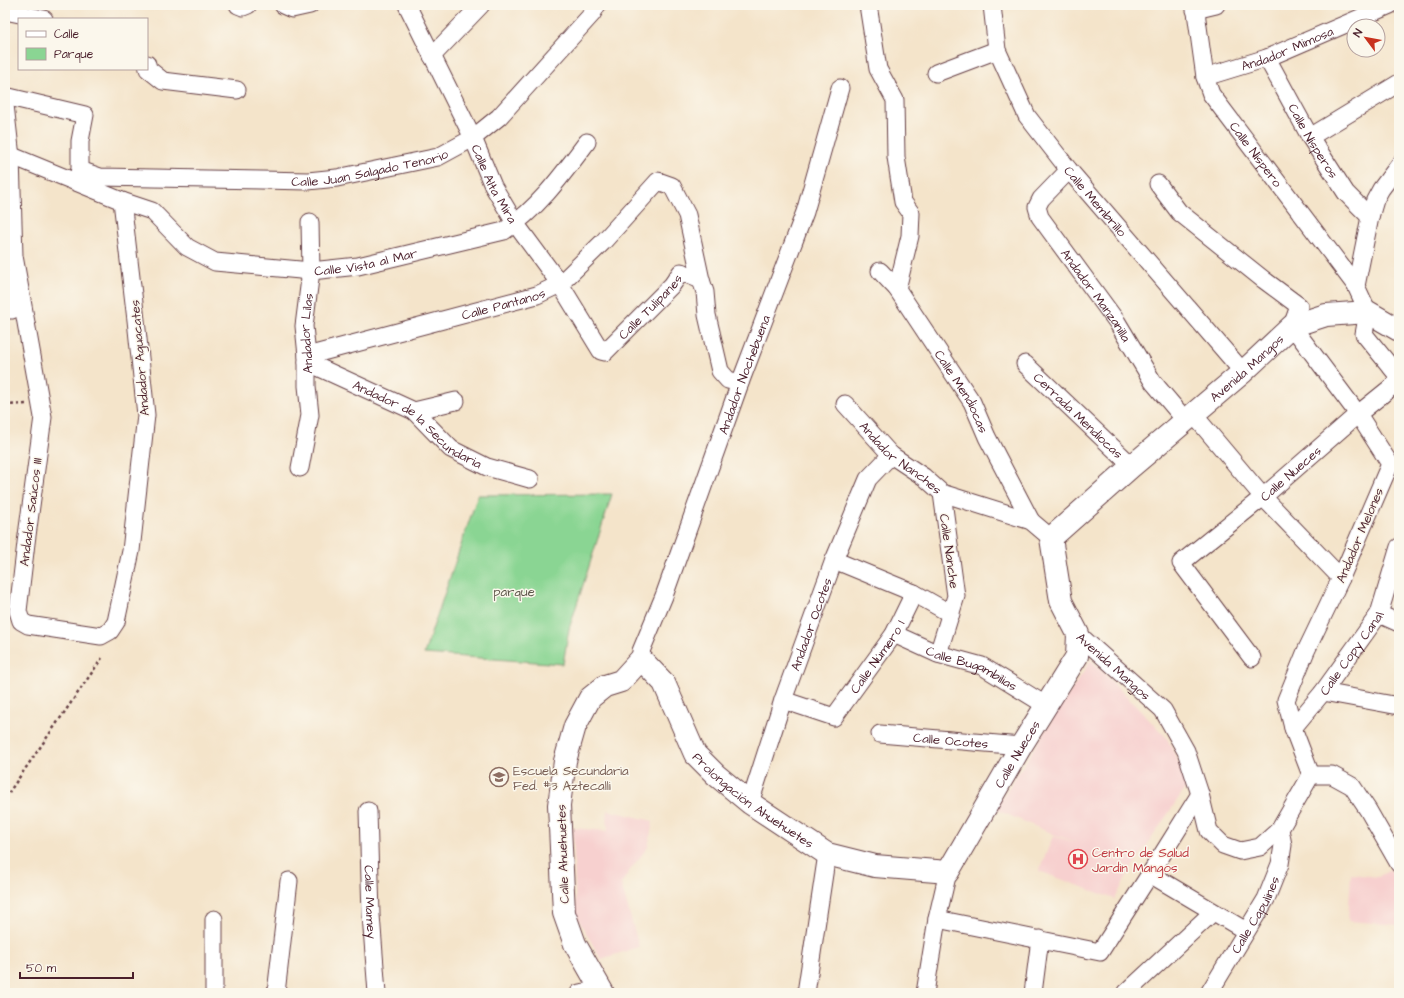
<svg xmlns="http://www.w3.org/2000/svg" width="1404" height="998" font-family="'Architects Daughter',sans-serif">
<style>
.built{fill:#f7d0cf}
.green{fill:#8ad593;stroke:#6a7a5f}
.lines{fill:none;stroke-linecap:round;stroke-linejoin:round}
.minor-casing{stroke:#643d43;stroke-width:19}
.major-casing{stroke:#643d43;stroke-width:24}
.path{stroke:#643d43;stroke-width:2.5;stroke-dasharray:3 3;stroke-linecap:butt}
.minor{stroke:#fff;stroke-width:17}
.major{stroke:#fff;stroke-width:22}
.labels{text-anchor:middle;stroke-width:3;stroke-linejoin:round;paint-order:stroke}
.street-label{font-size:13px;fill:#4a1f2b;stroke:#fbf7ec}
.park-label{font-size:13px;fill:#5d564a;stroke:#fbf7ec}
.education-label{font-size:13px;fill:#785e54;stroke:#fbf7ec;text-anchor:start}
.health-label{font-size:13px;fill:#be3a42;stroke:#fbf7ec;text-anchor:start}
</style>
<rect width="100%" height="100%" fill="#fbf7ec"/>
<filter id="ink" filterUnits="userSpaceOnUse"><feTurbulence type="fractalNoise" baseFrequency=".025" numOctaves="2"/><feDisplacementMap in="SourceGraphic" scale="8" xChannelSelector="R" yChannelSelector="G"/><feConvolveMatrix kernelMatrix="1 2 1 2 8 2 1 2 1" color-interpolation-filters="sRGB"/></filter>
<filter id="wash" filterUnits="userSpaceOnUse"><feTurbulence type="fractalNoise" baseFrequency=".012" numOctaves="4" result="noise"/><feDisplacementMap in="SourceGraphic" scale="16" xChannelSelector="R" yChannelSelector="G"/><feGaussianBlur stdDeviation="0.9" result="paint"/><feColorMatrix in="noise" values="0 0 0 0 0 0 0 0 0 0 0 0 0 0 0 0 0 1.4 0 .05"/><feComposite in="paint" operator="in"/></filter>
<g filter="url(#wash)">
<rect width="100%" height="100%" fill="#f4e4ca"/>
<path class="built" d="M1091,660l76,78 21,46 -57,85 -33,-19 32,20 -15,29 -76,-28 14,-35 26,7 -24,-8 -60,-26z
M607,810l46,11 -5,26 -18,23 -9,14 18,63 -38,12 -25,-44 -3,-87 35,3z
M1390,870l9,16v39l-51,-4 3,-47 27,3z"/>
<path class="green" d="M612,494l-43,135 -6,35 -139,-10 54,-159z"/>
</g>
<g filter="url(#ink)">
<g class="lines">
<defs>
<g id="minor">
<path d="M238,5l5,2 5,-2"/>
<path d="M283,5l9,4 18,-4"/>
<path id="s1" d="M407,5l66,133 20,48 22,37 45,61 41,67 4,1 67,-67 9,-13 20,8"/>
<path d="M868,5l10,64 17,31 1,57 7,45 8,11 -1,23 -13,53"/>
<path id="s2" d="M992,5l5,45 30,66 42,54 174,202"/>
<path id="s3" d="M1195,5l10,72 6,17 145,192"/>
<path d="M1195,10l21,-5"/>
<path d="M5,11l39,8"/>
<path d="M432,56l49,-51"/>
<path id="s4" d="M1267,58l43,79 36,56 24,24"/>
<path d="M147,64l1,5 15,12 74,9"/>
<path d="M936,73l61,-23"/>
<path id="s5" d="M1205,77l62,-19 123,-53"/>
<path d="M5,96l80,19 -5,26v29l-3,10"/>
<path d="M5,105l6,52 3,99 29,161 -17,126 -8,68 3,10 7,4 73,11 9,-5 6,-9 15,-71 15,-136 -10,-95 -14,-119"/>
<path d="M1310,137l89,-54"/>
<path id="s6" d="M5,153l117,48 30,10 35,36 28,15 96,9 47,-5 146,-35c34,-22 59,-57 83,-89"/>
<path d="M1399,165l-18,24 -6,11 -5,17 -14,69 12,26 -4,22 35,43"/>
<path id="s7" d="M80,170l20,7 208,4 29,-3 101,-21 35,-19 26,-21 93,-103 5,-9"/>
<path id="s8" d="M1069,170l-28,29 -4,8 3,10 77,105 36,60 33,39"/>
<path d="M1158,184l21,28 85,68 35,26 -7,20 66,88 32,50 -49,114 -35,73 -20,49 7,28 18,47"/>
<path id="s9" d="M880,271l17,18 75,113 15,35 44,84"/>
<path d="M5,279l7,31h-7"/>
<path id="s10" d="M307,356l230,-61 23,-11 43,-42 55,-61 14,5 15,29 14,65 4,12 2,23 13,56 8,9 12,3"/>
<path id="s11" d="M307,362l107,49 37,38 36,18 43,12"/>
<path id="s12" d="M1025,364l107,102"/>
<path id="s13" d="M845,404l46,51 33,22 18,16 89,28 20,17"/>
<path d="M414,411l42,-10"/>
<path d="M1194,415l69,82 78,81"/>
<path id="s14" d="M300,468l10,-53 -3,-29v-30l-3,-30 7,-55 -1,-49"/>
<path d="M834,560l80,33 37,21"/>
<path d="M1379,614l20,9"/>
<path id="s15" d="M894,634l44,20 44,12 65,40"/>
<path id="s16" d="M1078,634l85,76 23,41 14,43 9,37 14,14 17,6 20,-4 20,-18 31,-54h21l20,11 16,24 31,54"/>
<path d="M938,654l18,-58 -14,-103"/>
<path id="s17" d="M1252,658l-71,-95 82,-66 95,-83 41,-33"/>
<path id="s18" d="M641,659v-8l23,-55 76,-213 65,-171 35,-124"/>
<path d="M1323,692l76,14"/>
<path id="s19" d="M783,700l51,17 60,-83 20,-41"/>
<path id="s20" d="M1293,728l30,-36 56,-78 20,-67"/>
<path id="s21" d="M880,734l141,12"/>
<path id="s22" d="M750,803l33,-103 51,-140 34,-81 23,-24"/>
<path id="s23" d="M368,811l3,104 6,78"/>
<path d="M1150,874l96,57"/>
<path d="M214,919v74"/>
<path d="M937,919l163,33 50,-78 50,-80"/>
<path d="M276,993l13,-112"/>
<path d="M579,993l23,-4"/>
<path d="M806,993l21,-139"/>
<path d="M925,993l12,-74 11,-47"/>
<path d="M1033,993l7,-54"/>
<path d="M1126,993l87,-81"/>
<path id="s24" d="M1209,993l57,-94 14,-35 3,-19 -3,-16"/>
</g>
<g id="major">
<path id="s25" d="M603,993l-28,-49 -11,-31 -5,-108 6,-44 10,-35 15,-28 15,-12 16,-5 20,-22 23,24 31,71 21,21 34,28 77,51 48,12 73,6 73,-126 56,-90 1,-22 -17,-33 -10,-63 81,-72 111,-94 49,-46 34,-11 42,-3 31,18"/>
</g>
</defs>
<use href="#minor" class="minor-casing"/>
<use href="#major" class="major-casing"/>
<path class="path" d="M5,405l21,-1
M5,798l97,-140"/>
<use href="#minor" class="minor"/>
<use href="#major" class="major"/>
</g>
</g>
<defs>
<symbol id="school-ring" viewBox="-11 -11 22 22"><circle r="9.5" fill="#fbf7ec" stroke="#8d6e63" stroke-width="1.5"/><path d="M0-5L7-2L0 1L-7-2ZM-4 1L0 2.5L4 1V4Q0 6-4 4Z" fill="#8d6e63"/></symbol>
<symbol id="hospital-ring" viewBox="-11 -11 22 22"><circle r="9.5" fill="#fbf7ec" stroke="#e0444e" stroke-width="1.5"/><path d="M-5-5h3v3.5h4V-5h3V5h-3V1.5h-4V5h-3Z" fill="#e0444e"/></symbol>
</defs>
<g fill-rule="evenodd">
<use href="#school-ring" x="488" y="766" width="22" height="22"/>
<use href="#hospital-ring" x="1067" y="848" width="22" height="22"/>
</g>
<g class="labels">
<g class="street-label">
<text dy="5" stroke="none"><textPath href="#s5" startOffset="87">Andador Mimosa</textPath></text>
<text dy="5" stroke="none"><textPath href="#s4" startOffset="95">Calle Nísperos</textPath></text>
<text dy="5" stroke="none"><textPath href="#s3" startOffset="166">Calle Níspero</textPath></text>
<text dy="5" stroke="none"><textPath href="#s7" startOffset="292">Calle Juan Salgado Tenorio</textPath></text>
<text dy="5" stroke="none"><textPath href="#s1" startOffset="199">Calle Alta Mira</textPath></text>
<text dy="5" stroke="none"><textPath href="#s2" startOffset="227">Calle Membrillo</textPath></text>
<text dy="5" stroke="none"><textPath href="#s6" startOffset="392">Calle Vista al Mar</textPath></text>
<text dy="5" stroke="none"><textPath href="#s8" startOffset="156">Andador Manzanilla</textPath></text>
<text dy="5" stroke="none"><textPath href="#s10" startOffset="203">Calle Pantanos</textPath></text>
<text dy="5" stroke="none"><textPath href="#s1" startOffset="466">Calle Tulipanes</textPath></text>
<text dy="5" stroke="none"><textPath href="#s14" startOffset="136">Andador Lilas</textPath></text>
<text transform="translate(139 358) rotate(-95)" y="5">Andador Aguacates</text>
<text dy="5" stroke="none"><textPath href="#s25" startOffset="1409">Avenida Mangos</textPath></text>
<text dy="5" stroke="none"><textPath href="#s18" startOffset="303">Andador Nochebuena</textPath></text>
<text dy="5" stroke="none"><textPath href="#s9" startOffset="146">Calle Mendiocas</textPath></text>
<text dy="5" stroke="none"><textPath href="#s12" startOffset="74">Cerrada Mendiocas</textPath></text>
<text dy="5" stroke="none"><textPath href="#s11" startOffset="128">Andador de la Secundaria</textPath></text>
<text dy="5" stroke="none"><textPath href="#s13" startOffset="78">Andador Nanches</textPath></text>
<text dy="5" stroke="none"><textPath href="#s17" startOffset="260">Calle Nueces</textPath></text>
<text transform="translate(30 512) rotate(-83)" y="5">Andador Saúcos III</text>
<text transform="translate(1359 535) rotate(-67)" y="5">Andador Melones</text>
<text transform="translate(950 551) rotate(82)" y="5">Calle Nanche</text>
<text dy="5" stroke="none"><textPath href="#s22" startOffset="189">Andador Ocotes</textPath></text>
<text dy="5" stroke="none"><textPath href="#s20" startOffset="95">Calle Copy Canal</textPath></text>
<text dy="5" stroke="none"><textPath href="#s19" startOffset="128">Calle Número 1</textPath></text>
<text dy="5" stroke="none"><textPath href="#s16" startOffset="48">Avenida Mangos</textPath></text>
<text dy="5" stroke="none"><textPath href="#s15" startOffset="85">Calle Bugambilias</textPath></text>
<text dy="5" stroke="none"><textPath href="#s21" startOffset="71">Calle Ocotes</textPath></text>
<text dy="5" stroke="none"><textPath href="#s25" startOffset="912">Calle Nueces</textPath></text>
<text dy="5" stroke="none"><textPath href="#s25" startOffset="561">Prolongación Ahuehuetes</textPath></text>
<text transform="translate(562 854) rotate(-92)" y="5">Calle Ahuehuetes</text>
<text dy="5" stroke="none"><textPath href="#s23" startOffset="91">Calle Mamey</textPath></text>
<text dy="5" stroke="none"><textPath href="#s24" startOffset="91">Calle Capulines</textPath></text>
</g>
<g class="park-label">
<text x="514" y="596">parque</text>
</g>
<g class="education-label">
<text x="513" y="775">Escuela Secundaria<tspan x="513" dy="15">Fed. #3 Aztecalli</tspan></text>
</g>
<g class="health-label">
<text x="1092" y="857">Centro de Salud<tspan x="1092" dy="15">Jardin Mangos</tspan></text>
</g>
</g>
<rect width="1404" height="998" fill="none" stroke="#fbf7ec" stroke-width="20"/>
<rect x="18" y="18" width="130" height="52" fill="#fbf7ec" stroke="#b4a19f"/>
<rect x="26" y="31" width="20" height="6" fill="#ffffff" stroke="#b4a19f"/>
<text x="54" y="38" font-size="12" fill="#4a1f2b">Calle</text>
<rect x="26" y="48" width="20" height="12" fill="#8ad593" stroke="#b4a19f"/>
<text x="54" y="58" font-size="12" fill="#4a1f2b">Parque</text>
<g transform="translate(1366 38) rotate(302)"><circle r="19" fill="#fbf7ec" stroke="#b4a19f"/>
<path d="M0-3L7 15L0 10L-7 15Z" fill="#c8321e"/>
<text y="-6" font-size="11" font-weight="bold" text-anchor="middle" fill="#4a1f2b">N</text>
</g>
<path d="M20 972v6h113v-6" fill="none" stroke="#4a1f2b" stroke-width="2"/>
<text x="26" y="972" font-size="12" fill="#4a1f2b" stroke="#fbf7ec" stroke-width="3" paint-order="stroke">50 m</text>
</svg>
